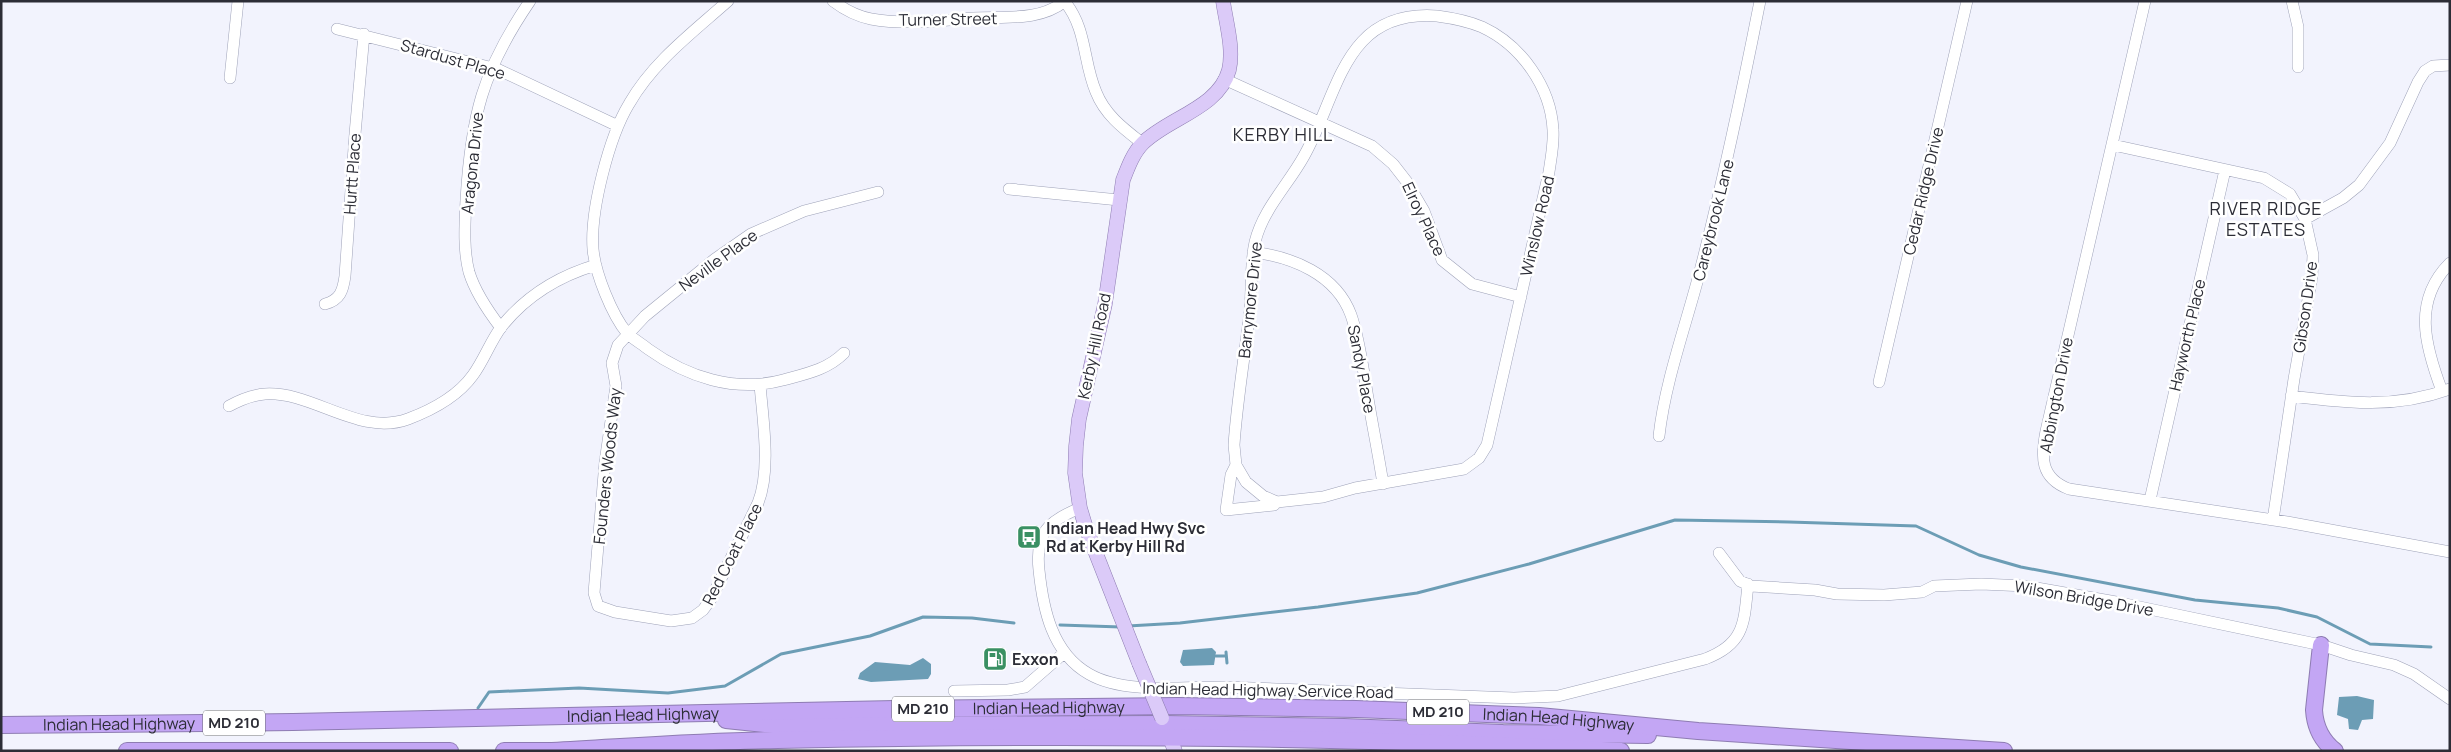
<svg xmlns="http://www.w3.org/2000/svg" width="2451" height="752" font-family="Manrope,sans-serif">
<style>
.water{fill:#6c9db5}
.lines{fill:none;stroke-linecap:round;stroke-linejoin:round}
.stream{stroke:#6c9db5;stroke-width:3}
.minor-casing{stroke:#9ea2b8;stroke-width:12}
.major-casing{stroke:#8e7cb2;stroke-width:15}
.highway-casing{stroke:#8e7cb2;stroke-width:18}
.minor{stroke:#fff;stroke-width:11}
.major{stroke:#dbcaf8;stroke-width:14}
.highway{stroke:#c3a6f4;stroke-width:16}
.major-bridge-casing{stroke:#8e7cb2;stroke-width:15;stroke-linecap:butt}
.major-bridge{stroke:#dbcaf8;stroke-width:14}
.labels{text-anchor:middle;stroke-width:5;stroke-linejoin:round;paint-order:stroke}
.shield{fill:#fff;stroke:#6b6c72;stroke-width:1}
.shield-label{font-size:15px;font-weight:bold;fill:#2c2d36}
.street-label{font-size:16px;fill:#2c2d36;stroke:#fff}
.poi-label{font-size:16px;font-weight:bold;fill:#2c2d36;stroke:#fff;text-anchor:start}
.neighbourhood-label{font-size:18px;letter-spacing:1px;fill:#2c2d36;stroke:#fff}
</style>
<rect width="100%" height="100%" fill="#f2f3fd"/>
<path class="water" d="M1212,648l4,4 -2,13 -31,1 -3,-4 3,-12z
M923,658l8,6v10l-3,5 -57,3 -13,-3 2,-6 15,-11 35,3z
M2357,696l17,4 -1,19 -11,1 -4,10 -9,-1 -1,-10 -11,-4 2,-18z"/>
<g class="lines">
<path class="stream" d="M1060,625l61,2
M1128,626l52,-3 138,-16 99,-14 112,-29 146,-44 114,2 127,4 63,29 42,12 174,33 83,8 39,9 53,27 61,3
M1226,652l1,11
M1216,656h10
M478,708l11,-16 90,-4 89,5 57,-7 56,-32 89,-18 53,-19 49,1 42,5"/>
<defs>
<path id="minor" d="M728,1c-36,32 -75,61 -99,103 -20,33 -39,107 -36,145 2,24 19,66 34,84 6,6 15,11 21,16 39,28 87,44 135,31 22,-6 44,-10 61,-27
M833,1c12,9 23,15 38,18 33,6 68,2 102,-1 31,-2 66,4 92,-17
M2145,1l-99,430c-5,26 -6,47 23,58l218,33 163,30
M2292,1l6,26v40
M1065,2c22,27 18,60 31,90 9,23 28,37 46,51
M1437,16c15,2 31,5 45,11 39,18 69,60 71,103 1,14 -2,28 -4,42l-62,273 -8,13 -15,11 -109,19 -32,9 -46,5 -14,-6 -17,-14 -10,-17 -2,-20c3,-45 11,-90 16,-135 2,-23 0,-46 5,-68 8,-33 33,-57 49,-86 35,-62 39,-147 133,-140z
M337,29l160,40 121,57
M230,78l8,-77
M1224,79l148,67 21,18 14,18 17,29 18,49 30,24 49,13
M2113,145l151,33 26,16 15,25 8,36 -1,22 -18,102 -21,141
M1009,189l110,11
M2305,219l38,-21 16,-13 31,-42 28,-61 7,-11 8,-5 17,-1
M1253,252c39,5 83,22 98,63 8,23 11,47 15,71 5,33 12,65 17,98
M325,304c15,-4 18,-13 20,-28l10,-142 9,-100
M501,328c-13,-17 -26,-36 -32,-56 -6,-23 -4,-49 -3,-72 5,-83 16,-129 64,-199
M1879,382l88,-381
M760,385c3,36 11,85 -2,118l-47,96 -8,11 -11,8 -21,3 -56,-9 -17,-6 -4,-13 11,-131 11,-76 -4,-23 6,-18 27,-29 70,-57 36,-25 53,-23 74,-19
M2442,391c-17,-45 -30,-90 8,-128
M2291,396c57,7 104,13 159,-7
M229,406c11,-6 23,-11 36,-12 48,-3 94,43 143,25 24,-9 50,-23 65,-44 11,-15 18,-35 29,-49 25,-31 57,-50 94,-61
M1659,436c6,-54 27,-111 41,-165 23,-89 42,-179 60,-270
M1236,465l-5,10 -5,35 48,-5 3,-3
M2150,500l75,-330
M1080,508c-32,13 -45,25 -41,62 4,39 13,83 50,104 36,21 97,12 138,13 95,3 191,7 287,11l44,-2 147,-37c40,-15 39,-36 43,-75
M1719,553l21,28 11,5 64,4 22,4 47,1 38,-3 12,-6 47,-2 45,2 90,16 205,43 30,10 43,10 20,9 36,25
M954,691l54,-1 17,-3 39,-34"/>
<path id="major" d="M1139,663l-53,-135 -6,-20 -5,-35 1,-27 3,-27 26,-115 18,-124c5,-13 10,-27 20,-37 25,-25 76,-35 86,-73 5,-22 -3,-47 -6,-69
M1166,728l9,23"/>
<g id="highway">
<path d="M2321,645l-7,65c1,16 8,31 21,41"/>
<path d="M726,720l48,5 390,-1 180,3 159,6 145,2"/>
<path id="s1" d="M1,725l292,-3 602,-13 283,-3 178,3 183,7 159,15 306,20"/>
<path d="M127,751h323"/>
<path d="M504,751h58"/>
<path d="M552,751c75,-4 151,-10 226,-11 281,-6 563,-4 843,11"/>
</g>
</defs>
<use href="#minor" class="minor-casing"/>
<use href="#major" class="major-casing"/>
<use href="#highway" class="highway-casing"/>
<use href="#minor" class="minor"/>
<use href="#major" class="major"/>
<use href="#highway" class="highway"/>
<defs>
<path id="major-bridge" d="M1139,663l23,55"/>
</defs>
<use href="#major-bridge" class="major-bridge-casing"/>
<use href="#major-bridge" class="major-bridge"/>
</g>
<defs>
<symbol id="bus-square" viewBox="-11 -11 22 22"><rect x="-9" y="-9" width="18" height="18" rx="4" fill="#3a9063" stroke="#fff"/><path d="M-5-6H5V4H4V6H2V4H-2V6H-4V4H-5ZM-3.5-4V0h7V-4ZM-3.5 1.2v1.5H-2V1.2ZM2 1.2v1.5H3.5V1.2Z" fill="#fff"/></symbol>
<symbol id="fuel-square" viewBox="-11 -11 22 22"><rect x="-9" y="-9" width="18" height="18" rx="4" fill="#3a9063" stroke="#fff"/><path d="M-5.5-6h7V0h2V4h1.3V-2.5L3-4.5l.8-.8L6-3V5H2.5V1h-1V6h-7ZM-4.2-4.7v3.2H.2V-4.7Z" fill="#fff"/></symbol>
</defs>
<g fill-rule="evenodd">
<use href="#bus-square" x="1015" y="523" width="28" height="28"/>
<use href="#fuel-square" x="981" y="645" width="28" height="28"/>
</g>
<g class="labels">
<g class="shield">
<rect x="892" y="696.5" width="62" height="25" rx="4"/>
<rect x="1407" y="699.5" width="62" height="25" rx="4"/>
<rect x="203" y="710.5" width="62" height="25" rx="4"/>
</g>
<g class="shield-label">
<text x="923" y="714">MD 210</text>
<text x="1438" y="717">MD 210</text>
<text x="234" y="728">MD 210</text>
</g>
<g class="street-label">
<text transform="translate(948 19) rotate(-1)" y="6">Turner Street</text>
<text transform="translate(453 59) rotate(16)" y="6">Stardust Place</text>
<text transform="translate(472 163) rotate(-84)" y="6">Aragona Drive</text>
<text transform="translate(352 174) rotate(-86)" y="6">Hurtt Place</text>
<text transform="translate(1923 191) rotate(-77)" y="6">Cedar Ridge Drive</text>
<text transform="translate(1424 219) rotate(65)" y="6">Elroy Place</text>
<text transform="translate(1713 220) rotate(-76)" y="6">Careybrook Lane</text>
<text transform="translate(1537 226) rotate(-77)" y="6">Winslow Road</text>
<text transform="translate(718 260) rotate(-36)" y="6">Neville Place</text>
<text transform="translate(1250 300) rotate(-84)" y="6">Barrymore Drive</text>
<text transform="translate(2305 307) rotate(-82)" y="6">Gibson Drive</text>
<text transform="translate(2187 335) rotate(-77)" y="6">Hayworth Place</text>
<text transform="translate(1094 346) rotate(-78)" y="6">Kerby Hill Road</text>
<text transform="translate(1362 369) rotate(79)" y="6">Sandy Place</text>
<text transform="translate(2056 395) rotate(-79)" y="6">Abbington Drive</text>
<text transform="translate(607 466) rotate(-84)" y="6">Founders Woods Way</text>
<text transform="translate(732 554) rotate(-63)" y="6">Red Coat Place</text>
<text transform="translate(2084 598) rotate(10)" y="6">Wilson Bridge Drive</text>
<text transform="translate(1268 690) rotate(1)" y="6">Indian Head Highway Service Road</text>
<text dy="6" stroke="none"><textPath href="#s1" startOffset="1048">Indian Head Highway</textPath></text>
<text dy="6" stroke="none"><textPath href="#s1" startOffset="642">Indian Head Highway</textPath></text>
<text dy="6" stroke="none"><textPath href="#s1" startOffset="1558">Indian Head Highway</textPath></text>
<text dy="6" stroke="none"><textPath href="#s1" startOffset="118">Indian Head Highway</textPath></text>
</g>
<g class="poi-label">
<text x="1046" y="534">Indian Head Hwy Svc<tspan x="1046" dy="18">Rd at Kerby Hill Rd</tspan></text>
<text x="1012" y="665">Exxon</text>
</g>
<g class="neighbourhood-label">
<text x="1283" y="141">KERBY HILL</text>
<text x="2266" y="215">RIVER RIDGE<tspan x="2266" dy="21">ESTATES</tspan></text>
</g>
</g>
<rect width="2451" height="752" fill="none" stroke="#2c2d36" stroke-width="5"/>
</svg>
